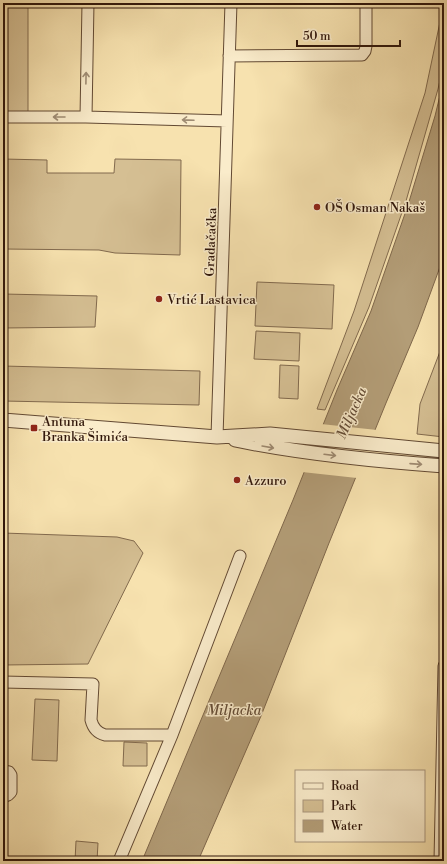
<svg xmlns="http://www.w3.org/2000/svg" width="447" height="864" font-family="'Libre Bodoni',serif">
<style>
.green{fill:#d5bf93;stroke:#826a4e}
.water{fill:#b39d77;stroke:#7f674b}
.pier{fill:#f7e2af}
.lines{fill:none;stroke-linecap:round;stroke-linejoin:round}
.minor-casing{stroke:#624933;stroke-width:13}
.tertiary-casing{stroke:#624933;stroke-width:15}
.minor{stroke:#faeccb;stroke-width:11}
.tertiary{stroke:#faeccb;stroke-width:13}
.oneway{stroke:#9f8c74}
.poi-dot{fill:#8f2418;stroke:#faeccb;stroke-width:1.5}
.labels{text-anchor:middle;stroke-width:3;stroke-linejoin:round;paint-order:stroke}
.poi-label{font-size:13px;fill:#30160a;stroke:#faeccb;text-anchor:start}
.street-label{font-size:13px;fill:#30160a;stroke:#faeccb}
.water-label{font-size:14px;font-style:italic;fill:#644c36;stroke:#faeccb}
</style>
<rect width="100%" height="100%" fill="#f7e2af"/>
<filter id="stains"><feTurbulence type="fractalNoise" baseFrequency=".005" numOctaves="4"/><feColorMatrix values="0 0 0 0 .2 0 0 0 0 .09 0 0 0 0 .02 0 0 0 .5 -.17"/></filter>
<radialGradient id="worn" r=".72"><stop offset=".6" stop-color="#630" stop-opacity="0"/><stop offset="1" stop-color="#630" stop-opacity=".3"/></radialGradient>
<path class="green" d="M3,3h25v113l-25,-1z
M444,3v60l-6,26 -32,112 -37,106 -44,103 -8,-1 37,-98 71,-218z
M3,159l44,1v13h67l1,-14 66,1 -1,95 -65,-2 -16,-3 -96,-1z
M257,282l77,3 -2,44 -77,-3z
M3,294l94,2 -2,31 -92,1z
M256,331l44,2 -1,28 -45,-2z
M444,341v96l-27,-3 3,-30z
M280,365l19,1 -1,33 -19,-1z
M3,366l197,5 -1,34 -196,-4z
M3,533l114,4 17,4 9,12 -55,111 -85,1z
M35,699l24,1 -2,61 -25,-1z
M124,742l23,1v23h-24z
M76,841l22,2 -1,18h-22z"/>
<path class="water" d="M444,79v177l-26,71 -32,76 -57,140 -68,173 -63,145h-56l151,-361 44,-110 34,-79 37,-106 27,-89z"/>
<path class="pier" d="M321,424l56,6 -20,48 -55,-6z"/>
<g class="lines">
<defs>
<path id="minor" d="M229,56l133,-1 3,-4 1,-5v-43
M3,117h83l141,4
M86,117l2,-114
M217,437l14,-434
M3,682l90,2 -2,36c2,8 6,13 14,15h67
M3,771l6,1 2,3v17l-3,3 -5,2
M119,861l53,-126 68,-179
M440,861l4,-195"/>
<path id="tertiary" d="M3,420l214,17 53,-3 174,17
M235,440c68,14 139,21 209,26"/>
</defs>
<use href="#minor" class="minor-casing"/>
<use href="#tertiary" class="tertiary-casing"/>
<use href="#minor" class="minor"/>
<use href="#tertiary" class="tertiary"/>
</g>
<defs><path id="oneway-shaft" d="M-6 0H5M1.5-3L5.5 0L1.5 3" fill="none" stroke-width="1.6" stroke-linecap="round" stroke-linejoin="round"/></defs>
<g class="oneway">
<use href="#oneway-shaft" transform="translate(86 78) rotate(-89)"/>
<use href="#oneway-shaft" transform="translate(59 117) rotate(180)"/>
<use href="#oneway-shaft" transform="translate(188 120) rotate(-178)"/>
<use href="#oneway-shaft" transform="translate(268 447) rotate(10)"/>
<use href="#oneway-shaft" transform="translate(330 455) rotate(7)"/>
<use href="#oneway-shaft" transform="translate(416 464) rotate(4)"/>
</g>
<g class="poi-dot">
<circle cx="317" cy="207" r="4"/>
<circle cx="159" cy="299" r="4"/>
<rect x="30" y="424" width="8" height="8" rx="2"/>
<circle cx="237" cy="480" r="4"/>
</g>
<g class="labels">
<g class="poi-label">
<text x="325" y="212">OŠ Osman Nakaš</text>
<text x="167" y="304">Vrtić Lastavica</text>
<text x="42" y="426">Antuna<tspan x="42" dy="15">Branka Šimića</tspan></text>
<text x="245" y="485">Azzuro</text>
</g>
<g class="street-label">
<text transform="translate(210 242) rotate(-88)" y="5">Gradačačka</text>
</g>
<g class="water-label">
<text transform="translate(351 413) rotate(-66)" y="5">Miljacka</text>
<text x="234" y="715">Miljacka</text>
</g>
</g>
<rect width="447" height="864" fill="none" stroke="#f7e2af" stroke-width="16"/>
<rect x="4" y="4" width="439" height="856" fill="none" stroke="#30160a" stroke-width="2"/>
<rect x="8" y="8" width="431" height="848" fill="none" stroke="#30160a"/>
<rect x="295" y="770" width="130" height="72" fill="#faeccb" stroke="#a9967e"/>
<rect x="303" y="783" width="20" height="6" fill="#faeccb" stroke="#a9967e"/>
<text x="331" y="790" font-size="12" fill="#30160a">Road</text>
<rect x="303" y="800" width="20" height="12" fill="#d5bf93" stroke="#a9967e"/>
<text x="331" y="810" font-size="12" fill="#30160a">Park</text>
<rect x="303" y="820" width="20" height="12" fill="#b39d77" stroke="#a9967e"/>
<text x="331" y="830" font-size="12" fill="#30160a">Water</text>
<path d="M297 40v6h103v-6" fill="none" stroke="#30160a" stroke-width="2"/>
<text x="303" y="40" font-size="12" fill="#30160a" stroke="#faeccb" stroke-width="3" paint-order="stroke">50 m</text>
<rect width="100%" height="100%" filter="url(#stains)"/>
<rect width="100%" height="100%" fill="url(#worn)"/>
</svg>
